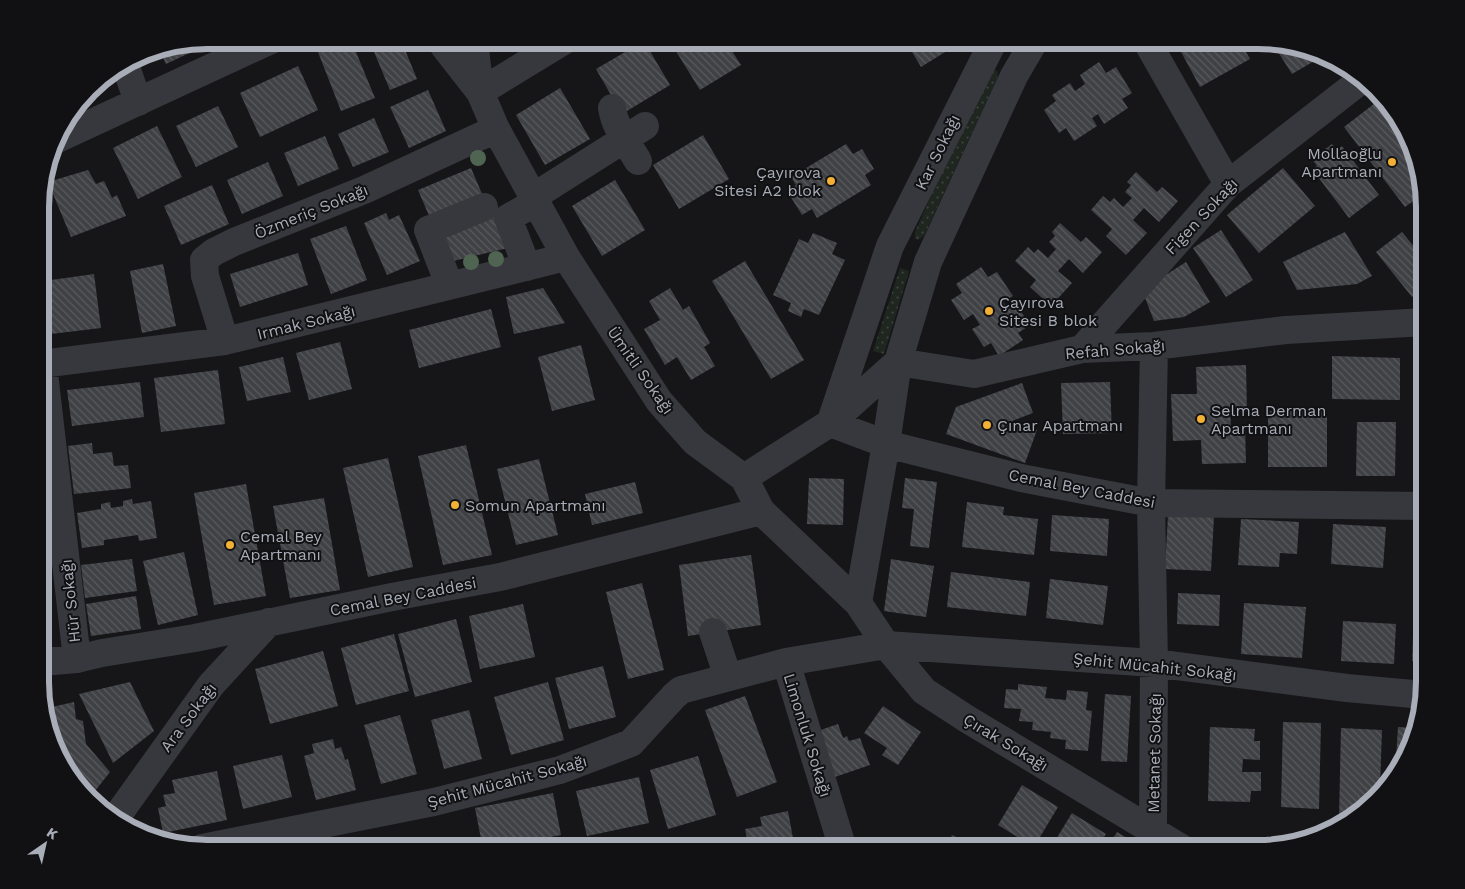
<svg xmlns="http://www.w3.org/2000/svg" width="1465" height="889" font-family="'Work Sans',sans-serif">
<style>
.green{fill:url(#green-dots)}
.building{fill:url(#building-back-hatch)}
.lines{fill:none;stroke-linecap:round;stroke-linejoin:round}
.minor{stroke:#37383d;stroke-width:28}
.tree{fill:#506452}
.poi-dot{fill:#f2b134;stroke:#111113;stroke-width:2}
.labels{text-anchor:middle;stroke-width:4;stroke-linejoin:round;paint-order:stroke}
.street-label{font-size:16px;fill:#a8adb8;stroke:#111113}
.poi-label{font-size:16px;fill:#a8adb8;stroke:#111113;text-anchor:start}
.rim{fill:none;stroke:#a8adb8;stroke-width:6}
</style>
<defs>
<pattern id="green-dots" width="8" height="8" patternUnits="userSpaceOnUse" patternTransform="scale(1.25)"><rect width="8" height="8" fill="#1e261f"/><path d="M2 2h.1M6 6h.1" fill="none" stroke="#3c433d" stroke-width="1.8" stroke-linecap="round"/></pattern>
<pattern id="building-back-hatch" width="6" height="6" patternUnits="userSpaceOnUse" patternTransform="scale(1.25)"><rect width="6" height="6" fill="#404145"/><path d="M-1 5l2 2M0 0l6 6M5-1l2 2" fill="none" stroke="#595a5e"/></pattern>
</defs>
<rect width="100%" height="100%" fill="#161618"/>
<path class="green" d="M994,69l4,3 -1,7 -73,157 -6,4 -3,-1v-7l68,-152z
M900,268l9,3 -25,83 -11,-3z"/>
<path class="building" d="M207,40h10l-51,24 -7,-15z
M348,40h3l24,58 -34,13 -23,-59z
M369,40h32l16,39 -27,11z
M669,40h56l16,25 -41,25z
M905,40h51l2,4 -37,23z
M1193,40h46l11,19 -50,28 -21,-39z
M644,41l26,44 -48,29 -26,-45z
M1273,44l40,11 3,5 -24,14z
M1099,62l7,11 10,-6 16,26 -10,6 6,9 -24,16 -6,-10 -6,4 5,8 -23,15 -8,-13 -7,5 -15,-23 12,-9 -4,-6 18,-12 5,8 10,-7 -5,-9z
M298,66l20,44 -58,27 -20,-44z
M560,88l30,51 -45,26 -29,-50z
M428,90l18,41 -37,17 -19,-41z
M1379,100l26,30 19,63 -19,14 -61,-80z
M218,106l20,41 -42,20 -20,-41z
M374,118l15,34 -36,15 -15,-33z
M157,126l25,51 -44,22 -25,-51z
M703,135l26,44 -50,30 -26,-44z
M325,136l14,33 -41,17 -14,-33z
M846,144l7,10 9,-5 12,20 -9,6 6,10 -54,33 -5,-9 -10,6 -15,-24 9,-6 -5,-8z
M1332,144l5,6 5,-4 37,49 -30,23 -37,-49 5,-3 -5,-7z
M268,162l15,34 -41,18 -15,-34z
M471,168l12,28 -53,22 -12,-28z
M1283,168l32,38 -56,47 -32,-38z
M88,170l8,14 8,-3 8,17 5,-3 9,21 -55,21 -23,-55z
M1136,172l21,20 5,-5 16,14 -19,21 -15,-14 -11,12 14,13 -21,22 -20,-19 6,-7 -21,-19 12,-14 7,6 4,-4 9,9 9,-9 -7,-6 6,-7 -4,-3z
M615,180l30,50 -43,26 -30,-50z
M212,185l17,39 -48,21 -17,-39z
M491,209l21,38 -67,16 -14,-32z
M386,213l3,7 10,-5 21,46 -33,14 -23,-52z
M1060,223l21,19 5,-5 16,15 -19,21 -14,-14 -11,12 14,12 -21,23 -21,-19 6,-7 -21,-19 13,-14 6,6 4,-4 10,9 8,-9 -7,-7 6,-6 -3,-4z
M346,226l21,54 -36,14 -21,-55z
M1221,230l32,50 -27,17 -33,-49z
M1345,232l27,44 -15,8 -60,6 -14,-28z
M1402,232l23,28v27l-13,10 -36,-45z
M813,233l24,10 -5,11 13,6 -26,55 -15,-6 -3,8 -13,-6 3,-8 -18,-8 26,-56 9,4z
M298,253l10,32 -68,22 -10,-33z
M745,261l59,99 -33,19 -59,-98z
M1186,262l24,40 -26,15 -30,4 -12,-31z
M163,264l13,62 -34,7 -12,-62z
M981,267l7,10 9,-5 16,24 -10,6 4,5 8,-5 15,23 -12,8 5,7 -24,16 -8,-13 -7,4 -12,-18 8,-4 -7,-11 -9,6 -13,-20 11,-7 -6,-9z
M94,274l7,54 -50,6 -7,-53z
M543,288l22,35 -51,11 -8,-37z
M670,288l13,22 6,-4 21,37 -6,4 11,19 -24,14 -14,-23 -12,8 -21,-36 16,-9 -11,-19z
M491,309l10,38 -82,21 -10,-38z
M340,342l12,47 -43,11 -13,-47z
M581,345l14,55 -43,11 -14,-54z
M1332,356l68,2v42l-68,-1z
M283,357l8,35 -44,9 -8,-34z
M1246,365l1,47h-17l1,15 14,-1 1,37 -44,1 -1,-24 -28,1 -2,-47h26l-1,-27z
M218,370l7,54 -64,8 -7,-54z
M140,382l4,35 -72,9 -5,-36z
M1110,382l2,51 -49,1 -2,-51z
M1022,383l11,30 -21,8 25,9 -12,33 -79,-29 10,-27z
M1327,410v57h-59v-56z
M1357,422h39l-1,54h-39z
M92,443l1,11 19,-2 2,14 14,-1 3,23 -57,6 -6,-48z
M466,445l26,110 -49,10 -25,-109z
M388,458l25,109 -45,10 -25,-109z
M539,459l19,76 -42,10 -19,-76z
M809,478l35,1 -1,46 -36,-1z
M905,478l32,4 -8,66 -19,-2 4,-37 -12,-1z
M635,482l8,31 -51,12 -7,-31z
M246,484l20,112 -52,9 -20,-112z
M324,498l16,92 -50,8 -17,-92z
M132,499l1,5 18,-3 6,37 -18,3 -1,-6 -34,5v5l-22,3 -5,-35 24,-4v-5l9,-2 1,6 12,-2v-5z
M967,502l37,5 -1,8 35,4 -4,36 -72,-8z
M1052,515l57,4 -2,37 -57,-5z
M1168,515l46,2 -3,54 -46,-2z
M1241,519l58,3 -2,32 -17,-1 -1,14 -41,-2z
M1333,524l53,3 -3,41 -52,-4z
M184,552l14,63 -40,10 -15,-64z
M751,555l10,70 -73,11 -9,-71z
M132,559l5,32 -52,7 -4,-33z
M891,559l43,7 -8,51 -42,-6z
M951,572l79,10 -4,34 -79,-9z
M1050,579l58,7 -5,39 -57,-7z
M642,583l22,87 -36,9 -22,-87z
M1178,593l42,2 -1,31 -42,-2z
M136,596l5,33 -50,7 -5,-32z
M1244,603l62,4 -4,51 -61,-4z
M523,604l12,53 -55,12 -11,-53z
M1414,611h11v50h-13z
M456,619l16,63 -57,15 -17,-63z
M1343,621l53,3 -2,40 -53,-3z
M394,634l15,57 -53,14 -15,-57z
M323,651l15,55 -68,18 -15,-55z
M603,666l13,51 -47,12 -14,-51z
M130,682l24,49 -41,32 -34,-69z
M548,682l16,58 -53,15 -17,-58z
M1018,684l29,3 -2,11 21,2 1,-10 21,2 -2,18 6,1 -4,40 -23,-2 1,-9 -16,-2 1,-6 -19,-2 1,-8 -14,-1 2,-12 -17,-1 2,-19 12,1z
M1105,694l26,2 -4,66 -26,-1z
M745,696l32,86 -40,15 -32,-87z
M74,702l2,17 7,2 3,23 24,28 -19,24 -23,-21 -25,-66z
M883,706l38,26 -23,33 -16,-10 5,-7 -23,-15z
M469,710l13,49 -38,10 -13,-49z
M400,715l17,59 -36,10 -17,-59z
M1283,722l38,1 -2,86 -38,-2z
M838,724l5,14 4,-2 2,5 11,-3 10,27 -38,13 -17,-46z
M1210,727l45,2 -1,12h6v19l-17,-1 -1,13h19v19h-10l-1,11 -42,-1z
M1398,727l16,1 -12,38 -7,7z
M1341,728l41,2 -2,58 -30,30h-11z
M333,739l2,10 6,-2 4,13 3,-1 8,31 -40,10 -12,-44 10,-3 -2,-9z
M282,755l10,42 -49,12 -10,-43z
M698,756l18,59 -48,14 -18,-59z
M217,771l10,49 -64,13 -5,-25 8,-2 -3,-11 12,-2 -3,-13z
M639,777l10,46 -62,13 -11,-45z
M1022,785l36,22 -24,40 -36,-22z
M553,793l8,42 -78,14 -8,-41z
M788,811l7,38h-46l-4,-20 17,-3 -2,-9z
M1072,813l34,21 -10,15h-46z
M1117,832l28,17h-38z
M952,835l31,14h-37z
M408,837l3,12h-51v-1z"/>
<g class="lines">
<path class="minor" d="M441,40l3,6 36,46 16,37 70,128 93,144 36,41 49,36 17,33 97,92 28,42 38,46 43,28 216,130
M474,40l6,52
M1035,40l-21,36 -86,186 -30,100 -12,82 135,34 130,25 274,3
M1146,40l82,144
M125,64l13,38
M480,92l85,-52
M612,108c3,20 16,36 26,53
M55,140l216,-100
M533,197l112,-71
M527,267l-19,-49 28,-16
M445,274l-17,-44 56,-23
M225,341l-20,-65 -1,-16 10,-8 20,-10 130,-52 132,-61
M1082,349l146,-165 132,-103
M41,364l184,-23 341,-84
M43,364l34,295
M831,421l59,-175 104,-206
M830,423l68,-61 76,12 108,-25 72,-3 132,-16 139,-8
M744,478l86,-55 56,21 -28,159
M713,632l15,45
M41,662l36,-3 25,-6 93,-15 197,-41 108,-20 261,-66
M115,819l96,-134 58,-63
M1153,830l1,-167 -3,-160 3,-157
M202,848l232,-46 126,-32 71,-27 43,-47 7,-6 105,-28
M843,849l-57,-187 100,-17 268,18 193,25 77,7"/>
</g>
<g class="tree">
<circle cx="478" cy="158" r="8"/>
<circle cx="496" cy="259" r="8"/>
<circle cx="471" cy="262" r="8"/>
</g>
<g class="poi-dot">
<circle cx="1392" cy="162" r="5"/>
<circle cx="831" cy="181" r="5"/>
<circle cx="989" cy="311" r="5"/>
<circle cx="1201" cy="419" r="5"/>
<circle cx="987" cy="425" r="5"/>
<circle cx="455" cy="505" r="5"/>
<circle cx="230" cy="545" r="5"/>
</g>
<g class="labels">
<g class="street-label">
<text transform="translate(937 152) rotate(-64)" y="6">Kar Sokağı</text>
<text transform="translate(311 211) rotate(-22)" y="6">Özmeriç Sokağı</text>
<text transform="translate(1201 216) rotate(-47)" y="6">Figen Sokağı</text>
<text transform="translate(306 322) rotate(-14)" y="6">Irmak Sokağı</text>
<text transform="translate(1115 349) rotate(-5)" y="6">Refah Sokağı</text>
<text transform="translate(641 370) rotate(55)" y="6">Ümitli Sokağı</text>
<text transform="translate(1082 488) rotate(11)" y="6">Cemal Bey Caddesi</text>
<text transform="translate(403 596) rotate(-11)" y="6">Cemal Bey Caddesi</text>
<text transform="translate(70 601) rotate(-96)" y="6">Hür Sokağı</text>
<text transform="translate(1155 666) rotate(6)" y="6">Şehit Mücahit Sokağı</text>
<text transform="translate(188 717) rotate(-53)" y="6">Ara Sokağı</text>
<text transform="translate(808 735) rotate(73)" y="6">Limonluk Sokağı</text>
<text transform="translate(1006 742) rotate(31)" y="6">Çırak Sokağı</text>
<text transform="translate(1154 753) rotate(-89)" y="6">Metanet Sokağı</text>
<text transform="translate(507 781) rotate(-15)" y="6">Şehit Mücahit Sokağı</text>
</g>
<g class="poi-label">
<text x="1382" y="159" text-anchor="end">Mollaoğlu<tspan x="1382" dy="18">Apartmanı</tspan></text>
<text x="821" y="178" text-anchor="end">Çayırova<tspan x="821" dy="18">Sitesi A2 blok</tspan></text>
<text x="999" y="308">Çayırova<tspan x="999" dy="18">Sitesi B blok</tspan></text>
<text x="1211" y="416">Selma Derman<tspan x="1211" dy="18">Apartmanı</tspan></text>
<text x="997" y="431">Çınar Apartmanı</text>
<text x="465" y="511">Somun Apartmanı</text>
<text x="240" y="542">Cemal Bey<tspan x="240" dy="18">Apartmanı</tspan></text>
</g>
</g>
<path d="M0 0H1465V889H0ZM207 49H1258A158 158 0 0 1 1416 207V682A158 158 0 0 1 1258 840H207A158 158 0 0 1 49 682V207A158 158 0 0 1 207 49Z" fill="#111113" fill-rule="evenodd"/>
<path class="rim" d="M207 49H1258A158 158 0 0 1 1416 207V682A158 158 0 0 1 1258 840H207A158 158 0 0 1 49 682V207A158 158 0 0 1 207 49Z"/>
<g transform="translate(45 844) rotate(34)" stroke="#111113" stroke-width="4" paint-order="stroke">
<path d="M0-4L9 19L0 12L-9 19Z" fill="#a8adb8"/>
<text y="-8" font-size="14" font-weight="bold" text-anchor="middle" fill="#a8adb8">K</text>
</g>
</svg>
